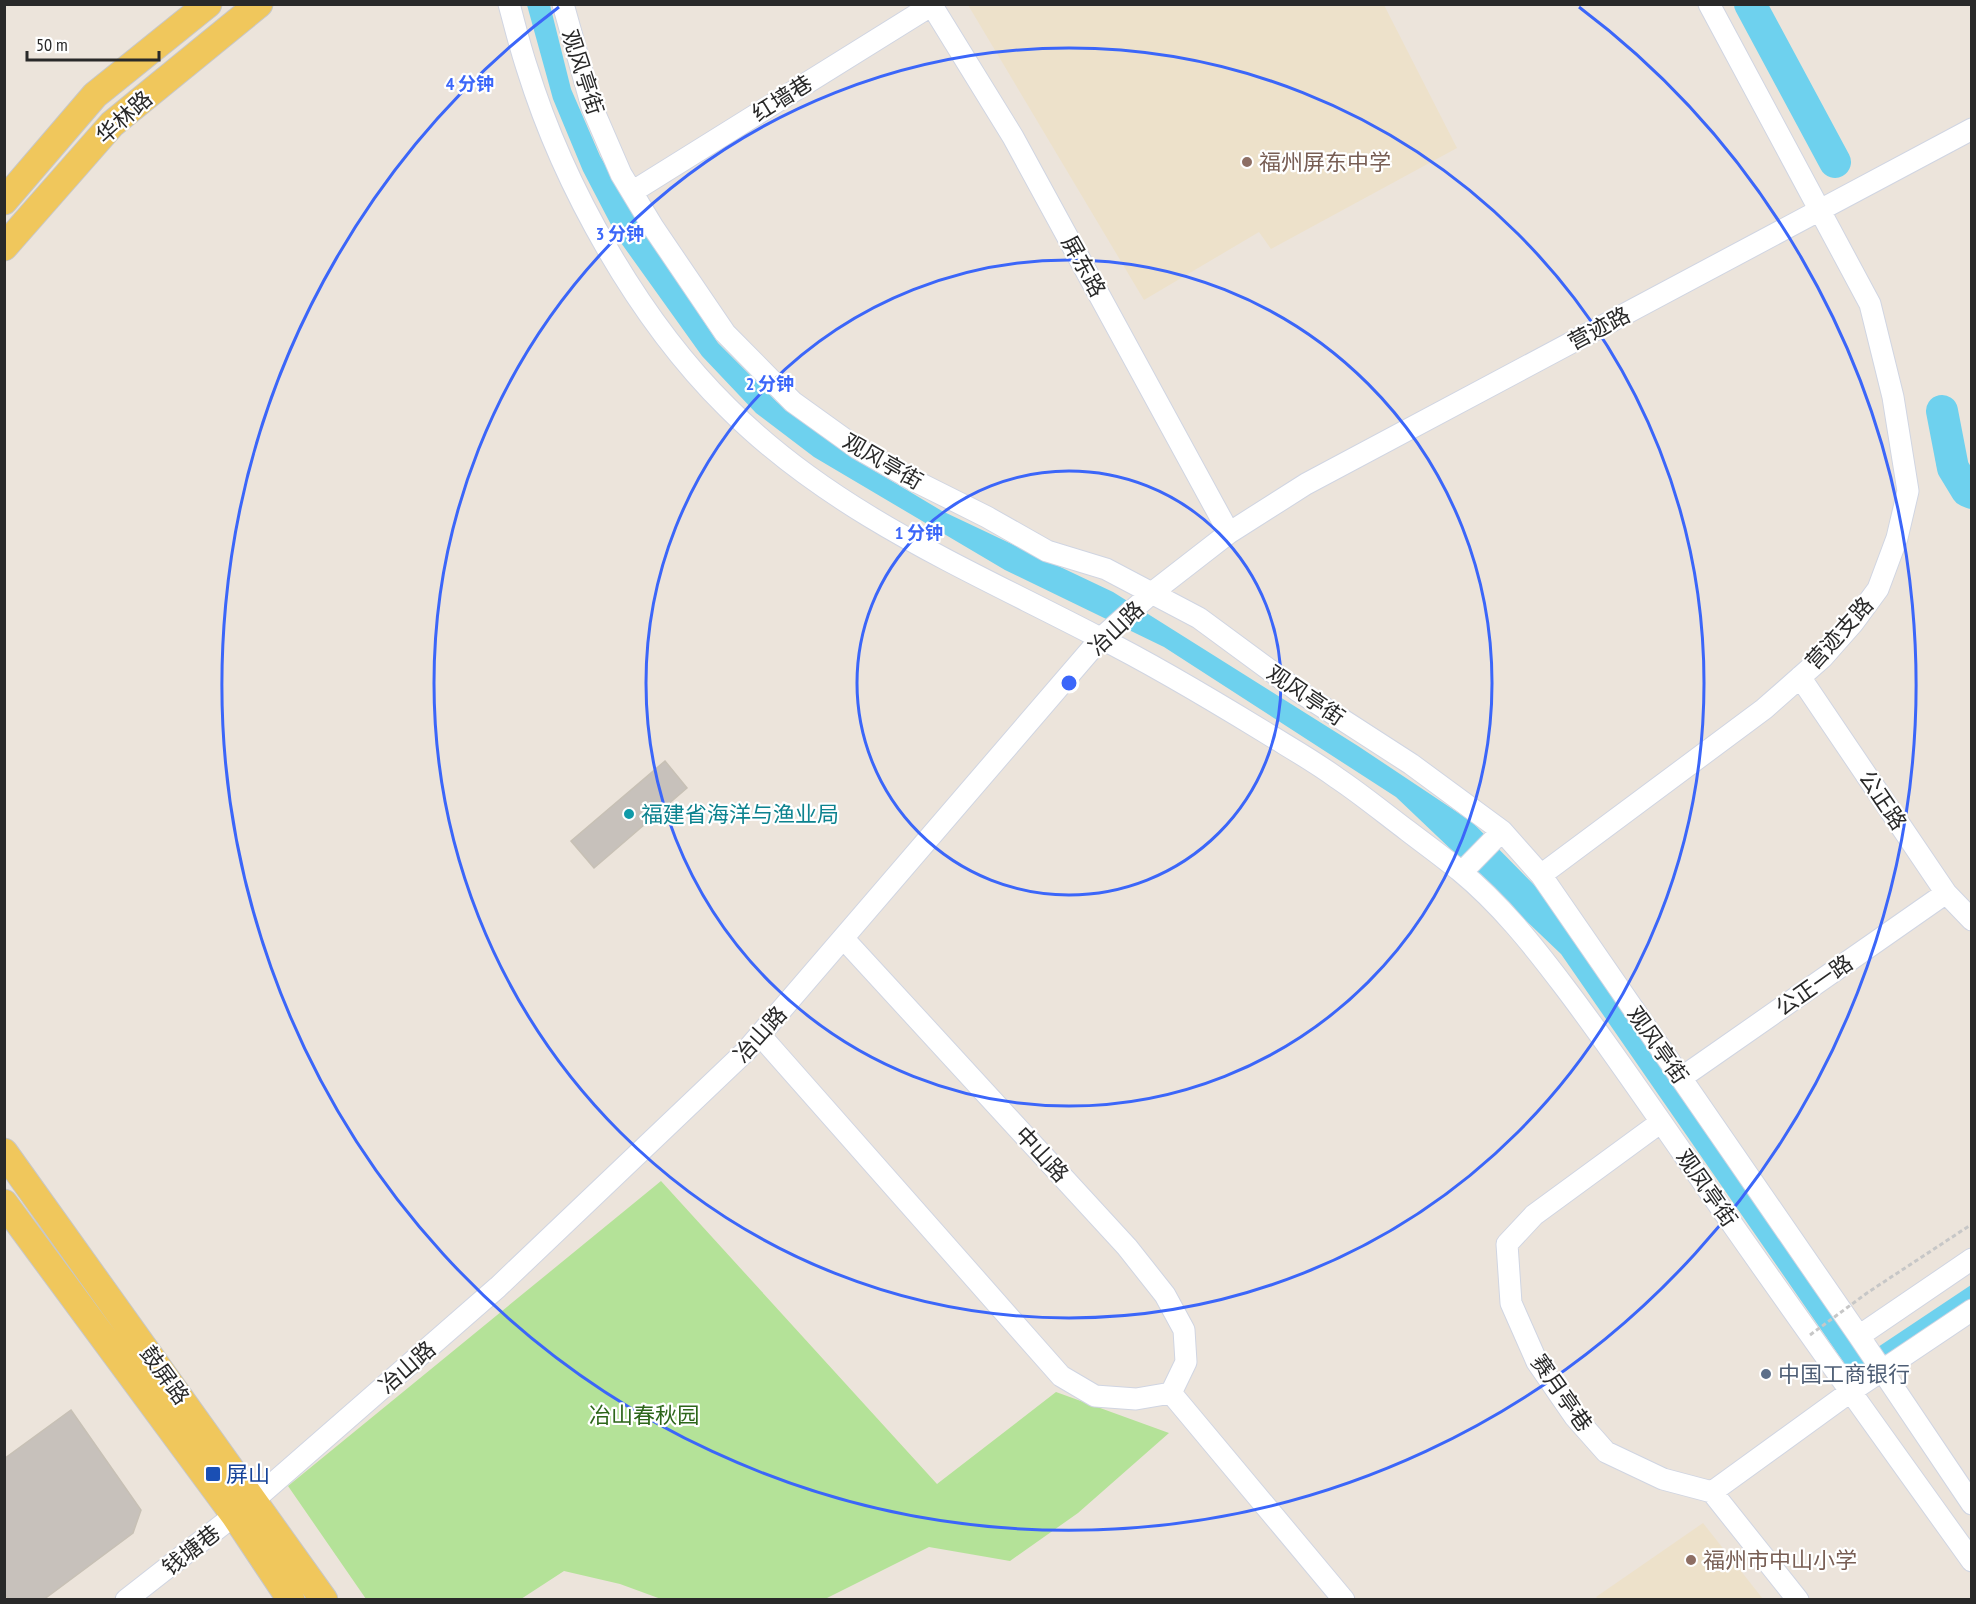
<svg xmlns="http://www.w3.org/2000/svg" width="1976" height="1604" font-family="'PT Sans Narrow','Noto Sans SC',sans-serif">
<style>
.education{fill:#ede1ca}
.green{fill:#b4e298}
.water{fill:#6ed1ee}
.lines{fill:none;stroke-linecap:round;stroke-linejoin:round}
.river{stroke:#6ed1ee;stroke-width:32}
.building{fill:#c7c1bb;stroke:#c7c0b5;stroke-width:1.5}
.minor-casing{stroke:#d0d5e2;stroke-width:23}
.major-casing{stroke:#c7c7c7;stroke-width:29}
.minor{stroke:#fff;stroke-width:21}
.major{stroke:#f0c75c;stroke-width:27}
.path-bridge{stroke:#c7c7c7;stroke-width:3;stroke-dasharray:4.5 3;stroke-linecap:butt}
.ring{fill:none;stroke:#3b66f9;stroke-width:3}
.education-dot{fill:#8d6e63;stroke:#fff;stroke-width:2}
.culture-dot{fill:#0f9aa8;stroke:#fff;stroke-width:2}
.service-dot{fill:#5c6f8a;stroke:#fff;stroke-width:2}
.transit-dot{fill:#1a4fb4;stroke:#fff;stroke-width:2}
.labels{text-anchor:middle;stroke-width:4.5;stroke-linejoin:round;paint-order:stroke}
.street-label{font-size:22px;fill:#292929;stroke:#fff}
.education-label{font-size:22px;fill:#785e54;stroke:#fff;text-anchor:start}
.culture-label{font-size:22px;fill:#0d838f;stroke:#fff;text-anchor:start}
.service-label{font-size:22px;fill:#4e5e75;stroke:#fff;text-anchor:start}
.park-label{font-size:22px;fill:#2d661a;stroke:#fff}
.transit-label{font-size:22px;fill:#164399;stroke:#fff;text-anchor:start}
.centre{fill:#3b66f9;stroke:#fff;stroke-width:3}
.ring-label{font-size:18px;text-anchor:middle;font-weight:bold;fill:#3b66f9;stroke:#fff;stroke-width:4.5;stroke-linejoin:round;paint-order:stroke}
</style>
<rect width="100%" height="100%" fill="#ece4db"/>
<path class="education" d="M968,5h416l73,143 -186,101 -12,-17 -115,68z
M1703,1523l60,76h-165l-2,-2z"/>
<path class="green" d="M661,1181l276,303 119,-92 113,41 -91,80 -68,48 -81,-14 -104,52h-164l-41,-15 -56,-13 -43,28h-155l-78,-113z"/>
<path class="water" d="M527,5h23l21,84 29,67 37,64 81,123 59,59 78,57 87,52 171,81 245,154 114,76 75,76 316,459 108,-72v19l-115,76 -295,-426 -165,-157 -232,-150 -159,-77 -191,-113 -58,-44 -54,-57 -83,-116 -36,-69 -30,-72z
M1956,425c1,21 -1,41 15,56v21c-38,-23 -36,-32 -36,-74z"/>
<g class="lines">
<path class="river" d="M1750,4l85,158
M1942,411l11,57 14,23 5,2"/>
</g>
<path class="building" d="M665,761l22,27 -93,80 -23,-27z
M71,1410l70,100 -8,23 -90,67h-34l-5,-7v-134z"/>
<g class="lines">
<defs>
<path id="minor" d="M509,4c6,22 11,43 18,64 37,119 111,251 200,339 105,106 243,163 373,231 56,28 109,60 163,93 24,15 51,30 74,47 24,16 47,35 71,53 17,13 35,26 52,40 40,33 72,73 103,114 45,59 86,120 128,180 92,133 186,264 281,396
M563,4l29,103 29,67 32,53 72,106 68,69 64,46 56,32 74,37 60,34 59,18 93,49 99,73 113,73 91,67 39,44 318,461 113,168
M931,4l82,133 216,396
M632,192l300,-187
M1800,677l146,216 26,27
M1462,872l40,-41
M1541,875l223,-166 59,-52 30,-34 25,-34 19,-51 11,-47 -15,-94 -23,-93 -161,-300
M843,938l284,309 38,48 19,35 2,32 -15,31
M760,1035l301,341 34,20 41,3 35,-6
M1681,1078l265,-185
M1661,1122l-127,93 -27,29 4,59 26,59 38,55 31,35 57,27 49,13 86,108
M1859,1336l113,-77
M1171,1393l173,207
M1712,1492l138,-100 122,-82
M126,1600l128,-100 244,-213 248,-236 355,-413 52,-46 76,-59 77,-49 666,-355"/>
<path id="major" d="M4,201l91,-106 113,-91
M4,247l108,-123 147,-120
M4,1152l320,448
M4,1203l231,313 56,84"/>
</defs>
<use href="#minor" class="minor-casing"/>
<use href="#major" class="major-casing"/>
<use href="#minor" class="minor"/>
<use href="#major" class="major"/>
<path class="path-bridge" d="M1810,1335l57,-42 105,-69"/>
</g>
<g class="ring">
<circle cx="1069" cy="683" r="212"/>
<circle cx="1069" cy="683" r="423"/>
<circle cx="1069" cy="683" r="635"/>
<path d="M1579 7A847 847 0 1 1 559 7"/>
</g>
<g class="education-dot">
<circle cx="1247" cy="162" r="6"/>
<circle cx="1691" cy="1560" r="6"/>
</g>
<circle class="culture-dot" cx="629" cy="814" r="6"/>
<circle class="service-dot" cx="1766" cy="1374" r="6"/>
<rect class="transit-dot" x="205" y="1466" width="16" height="16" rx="3"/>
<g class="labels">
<g class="street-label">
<text transform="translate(583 72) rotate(72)" y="8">观风亭街</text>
<text transform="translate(782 98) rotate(-32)" y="8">红墙巷</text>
<text transform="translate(124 117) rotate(-42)" y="8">华林路</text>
<text transform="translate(1084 266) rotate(61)" y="8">屏东路</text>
<text transform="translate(1599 328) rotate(-28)" y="8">营迹路</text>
<text transform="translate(883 461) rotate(30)" y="8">观风亭街</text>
<text transform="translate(1116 628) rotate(-44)" y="8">冶山路</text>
<text transform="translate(1839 633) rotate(-48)" y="8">营迹支路</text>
<text transform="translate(1306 695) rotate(34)" y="8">观风亭街</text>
<text transform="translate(1883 800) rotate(56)" y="8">公正路</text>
<text transform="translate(1814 985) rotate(-35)" y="8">公正一路</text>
<text transform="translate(760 1034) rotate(-48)" y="8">冶山路</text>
<text transform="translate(1658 1045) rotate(55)" y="8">观风亭街</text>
<text transform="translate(1042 1154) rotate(47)" y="8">中山路</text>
<text transform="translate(1707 1188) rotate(55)" y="8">观凤亭街</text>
<text transform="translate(407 1367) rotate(-41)" y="8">冶山路</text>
<text transform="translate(165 1375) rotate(54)" y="8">鼓屏路</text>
<text transform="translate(1562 1393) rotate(55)" y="8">赛月亭巷</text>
<text transform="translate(191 1550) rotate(-38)" y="8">钱塘巷</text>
</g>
<g class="education-label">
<text x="1259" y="170">福州屏东中学</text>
<text x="1703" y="1568">福州市中山小学</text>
</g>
<g class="culture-label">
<text x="641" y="822">福建省海洋与渔业局</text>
</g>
<g class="service-label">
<text x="1778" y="1382">中国工商银行</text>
</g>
<g class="park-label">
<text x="644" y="1423">冶山春秋园</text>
</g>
<g class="transit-label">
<text x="226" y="1482">屏山</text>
</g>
</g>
<circle cx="1069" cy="683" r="9" class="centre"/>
<g class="ring-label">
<text x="470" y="90">4 分钟</text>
<text x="620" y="240">3 分钟</text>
<text x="770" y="390">2 分钟</text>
<text x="919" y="539">1 分钟</text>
</g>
<rect width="1976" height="1604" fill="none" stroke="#292929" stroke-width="12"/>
<path d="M27 51v9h132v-9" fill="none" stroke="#292929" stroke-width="3"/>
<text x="36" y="51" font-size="18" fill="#292929" stroke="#ffffff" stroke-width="4.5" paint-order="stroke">50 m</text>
</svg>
